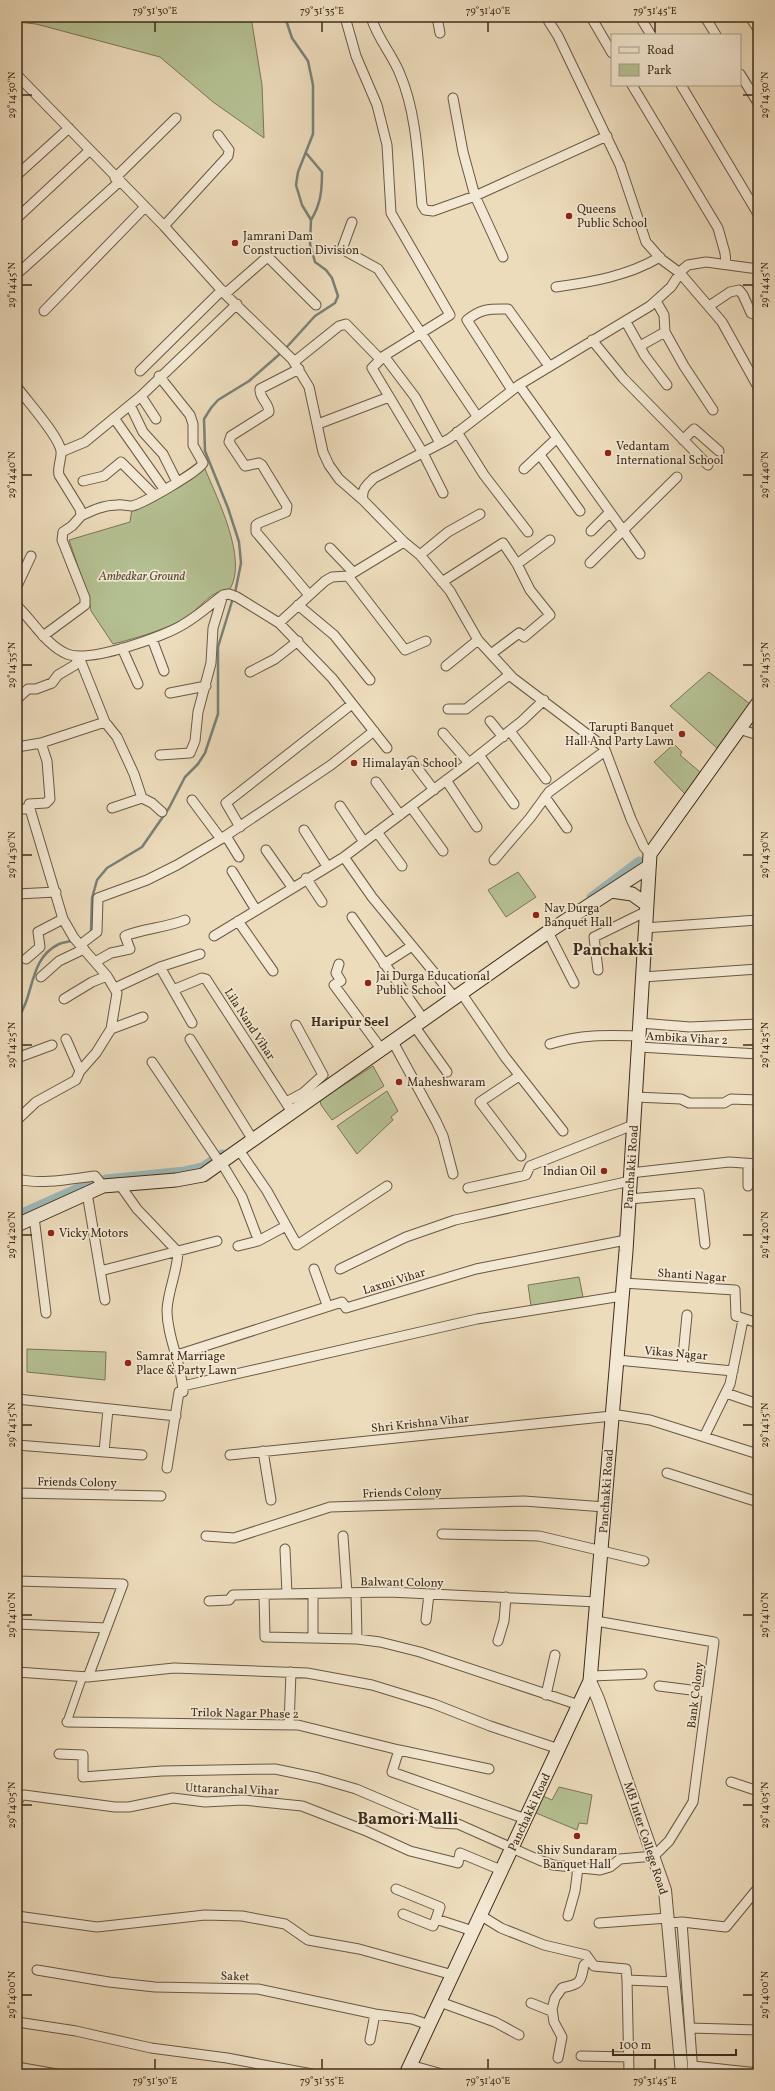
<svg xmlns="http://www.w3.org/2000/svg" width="775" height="2091" font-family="Vollkorn,serif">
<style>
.green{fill:#b5c193;stroke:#7a7656}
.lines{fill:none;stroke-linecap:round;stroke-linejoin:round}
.stream{stroke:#77817a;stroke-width:2.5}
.canal{stroke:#9db9ba;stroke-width:9}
.pedestrian-casing{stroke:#6a5842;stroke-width:9}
.minor-casing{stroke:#6a5842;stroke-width:11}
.tertiary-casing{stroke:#6a5842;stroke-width:14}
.secondary-casing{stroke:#3e2c1a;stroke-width:15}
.pedestrian{stroke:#f3e8d3;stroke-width:7}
.minor{stroke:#f3e8d3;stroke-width:9}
.tertiary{stroke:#f3e8d3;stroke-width:12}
.secondary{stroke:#f3e8d3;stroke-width:13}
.ticks{fill:none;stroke:#3e2c1a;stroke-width:1.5}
.poi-dot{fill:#8f2418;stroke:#f3e8d3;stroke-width:1.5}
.labels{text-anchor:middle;stroke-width:3.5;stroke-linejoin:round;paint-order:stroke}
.poi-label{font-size:12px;fill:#3e2c1a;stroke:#f3e8d3;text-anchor:start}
.park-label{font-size:12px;font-style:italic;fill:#564a32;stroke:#f3e8d3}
.street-label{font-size:12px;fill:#3e2c1a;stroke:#f3e8d3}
.neighbourhood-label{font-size:13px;font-weight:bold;fill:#3e2c1a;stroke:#f3e8d3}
.district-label{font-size:16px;font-weight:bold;fill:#3e2c1a;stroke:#f3e8d3}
.neatline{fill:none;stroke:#3e2c1a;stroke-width:1.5}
.ticks-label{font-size:10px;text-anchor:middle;fill:#3e2c1a}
</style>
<rect width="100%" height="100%" fill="#eddcbc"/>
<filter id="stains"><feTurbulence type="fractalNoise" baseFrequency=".005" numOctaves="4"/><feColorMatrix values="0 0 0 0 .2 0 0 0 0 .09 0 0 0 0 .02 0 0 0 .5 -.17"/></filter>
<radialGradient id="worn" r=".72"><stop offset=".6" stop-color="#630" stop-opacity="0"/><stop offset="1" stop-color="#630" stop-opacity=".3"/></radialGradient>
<path class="green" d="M17,17h234l11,68 2,53 -51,-36 -53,-45 -124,-33 -19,-2z
M205,469c12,29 43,90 25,120 -23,2 -31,23 -50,32 -22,11 -44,17 -67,23l-22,-33 -2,-12 -20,-59 61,-18 2,-13 28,-12z
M709,672l41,32 -33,44 -47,-42z
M674,744l8,8 -2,3 20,17 -15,22 -31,-32z
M518,872l18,25 -30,20 -18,-27z
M373,1066l11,20 -52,34 -11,-15 -1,-5z
M387,1091l11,20 -7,6 2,3 -36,34 -20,-28z
M579,1277l4,20 -52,9 -3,-21z
M27,1349l79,3 -1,28 -78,-8z
M559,1787l33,8 -5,29 -8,-1 -2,7 -41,-17 7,-17 9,4z"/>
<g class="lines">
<path class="stream" d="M285,17l7,21 16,23 5,24v49l-15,38 -2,13 6,20 9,15 -1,24 5,18 11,8 6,8 6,18 -3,7 -20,13 -30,33
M306,153l16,19c0,18 -1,32 -11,48
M235,593l6,-30 -2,-21 -11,-34 -23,-57 -1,-32 7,-11 7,-8 31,-19 33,-29
M89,933l2,-1 1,-34 5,-18 10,-12 35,-21 27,-39 16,-31 13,-13 7,-11 13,-39v-67l15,-49
M17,1019c18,-23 11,-60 42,-75 4,-2 10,-2 15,-4"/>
<path class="canal" d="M591,897l48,-36
M17,1215l63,-28 26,-8 79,-8 17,-4 20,-13"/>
<defs>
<path id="pedestrian" d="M67,1722l16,-46"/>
<path id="minor" d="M345,17l11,39 21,49 10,40 4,68 59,102 -66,41 -12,12 51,85 20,40
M371,17c6,21 21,37 29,57 17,40 18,88 22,131l3,5 8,1 42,-15 132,-60
M437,17l3,16
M546,17l12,19 62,129 26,77 15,17 19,14 42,49 36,65
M591,17l21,36
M640,17l11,18
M705,17l11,18
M750,17l8,12
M740,74l18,29
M17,75l147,151 61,68 67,65 17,28 14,65 6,13 10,14 24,21 41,42 16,13 30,36 28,49 35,38 91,69 27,72 13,28 6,7
M632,85l86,143 7,25 1,11
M681,85l77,129
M453,98l10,54 12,44 28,61
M17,175l52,-47
M115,178l61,-60
M17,218l73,-68
M352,222l-10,27 36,20 99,147
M164,226l64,-70 1,-6 -11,-15
M17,274l102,-92
M556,287c36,-5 72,-11 104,-30
M225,294l40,-35 4,-1 47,47
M656,301l8,14 1,17 19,34 29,44
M709,306l21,-14 9,-2 4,5 8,18 7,3
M44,311l101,-104
M626,322l19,34 22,29
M592,340l31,38 85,87
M640,346l25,-14
M384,356l31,41 25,46
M294,362l45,-36 7,-2 34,35
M299,369l-39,20c-1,9 9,14 9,23l-38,24 -2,6 16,24 14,-3 3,2 25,41 -1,6 -27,11 -3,2v7l53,63
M140,371l82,-81
M519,385l121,169
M17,387c10,14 42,49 44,64 1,8 -4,16 -2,24l21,34 1,7 -9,10 -9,6 -1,8 23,58v7l-42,31
M512,390l-45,-70c15,-12 22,-11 41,-11l41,57
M141,396l15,23
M130,405l13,27 20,22 14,28
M114,418l50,71
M318,424l71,-27
M457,432l27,43 44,57
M683,440l11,-11 25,22
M61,452l24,-10 56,-46 96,-92
M540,455l40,56
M524,469l33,-31
M83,481l21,-5 17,-14 33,33
M363,500c-2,-11 4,-15 11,-22l75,-39 70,-54 131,-79 21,-19 11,-17 6,-5 18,-3 52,7
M81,516c12,-6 23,-11 36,-11 5,-1 10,1 15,1 10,-2 68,-35 71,-43l-10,-18v-21l-3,-9 -31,-39
M591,531l18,-18
M330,548l23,24
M420,555l28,-23 32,-18
M590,563l87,-86
M348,576l57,74 21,-9
M442,582l61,-39 14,21 33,-24
M17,586l14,-30
M298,605l36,30 36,45
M17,606c16,15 29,39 50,48 22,9 97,-17 117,-30 14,-8 26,-19 39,-29l6,-1 8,3 42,26 53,55 55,70
M279,623l46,-42 7,-4 16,-1 56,-34
M152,639l12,32
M122,648l16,36
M491,654l28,-21 5,4 26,-22 -20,-25 -13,-26
M79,657l26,65 12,15 17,37 8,24 10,5 10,9
M446,666l32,-26
M250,672l25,-13 23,-18
M170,693l36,-7
M17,699l11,-10h8l16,-6 6,-8 17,-10 4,-8
M448,709h18l43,-34
M490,721l13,16
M739,729l19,6
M510,731l36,48
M443,733l26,30
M17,747l24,-4 64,-21
M160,755l30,-2 5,-12 3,-29 13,-49 2,-35 10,-33
M479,755l35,49
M412,761l22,29
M446,780l31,47
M376,782l24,33
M545,797l22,31
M192,800l29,39
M340,806l24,36
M411,807l32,44
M112,808l30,-10
M17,809h13
M240,827l-14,-24 126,-99
M304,830l23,36
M377,832l25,34
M226,836l13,21
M266,850l26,37
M344,857l28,40 83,101
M494,860l36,-42 19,-26 56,-41
M232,871l24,39
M306,878l16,24
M17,894l39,-2
M352,917l72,103
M238,921l35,50
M644,928l114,-8
M548,932l26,51
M214,936l130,-79 125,-94 53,-42 22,-21
M80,945l17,-13 1,-34 49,-18 30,-15 44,-26 110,-74 43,-34
M26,959l14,-12 -2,-15 25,-13
M95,962l16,-9 19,-4 -5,-13c20,-8 40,-8 60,-16
M339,964l-3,9 5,8 -7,4 48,65
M384,964l28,-18
M160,967l32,56
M598,970l-4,-33 51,-25
M41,977l18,-16 25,-12
M643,977l115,-8
M115,988l45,-21 40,-13
M173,990l29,-12 4,1 86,133
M462,994l43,63 58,74
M64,999l28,-17 15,-6
M640,1023l50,4 68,-3
M415,1027l32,45
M111,1029l32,-12
M66,1039l14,32
M190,1039l63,101
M393,1042l43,79 7,15 10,38
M550,1044c31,-10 57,-9 89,-8
M639,1047l119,7
M17,1058l35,-13
M152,1062l68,101
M519,1076l-39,26 41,54
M635,1097l46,2 8,4h35l7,-4 27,1
M286,1102l17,-9 20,-18 -27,-50
M17,1120l19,-18 40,-22 4,-9 16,-18 15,-24 6,-36 -10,-17 -33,-38 -11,-19 -33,-110 -1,-5 17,-1 4,-4 -3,-38 -6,-18
M239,1150l28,41 30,54 90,-59
M221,1162l21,35 14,37
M748,1164v22
M630,1173l99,-11 29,2
M17,1179c25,6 53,0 78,-3l8,10
M120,1185l17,24 41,43c-1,21 -10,38 -11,58 0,28 15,54 16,82h-4l-12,76
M468,1188l58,-13 4,-9 103,-41
M87,1193l18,107
M629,1199l70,-6 6,51
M34,1217l12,96
M238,1246l20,-5 28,-15
M314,1269l13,36
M340,1269l66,-32 49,-17 175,-39
M100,1271l117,-30
M623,1283l112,7 1,26 22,7
M177,1355l165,-53 4,6 130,-39 150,-29
M617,1360l116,11
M682,1366l5,-51
M183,1386l294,-67 145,-23
M726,1393l32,11
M17,1399l159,17
M612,1414l38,6 108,34
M704,1437l26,-53 13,-64
M17,1445l125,10
M263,1451l8,49
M104,1452l4,-43
M230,1455l382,-39
M667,1473l91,29
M17,1493l144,3
M442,1534l97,2 105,25
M206,1536l28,2 96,-31 194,-6 81,6
M343,1536l4,57
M285,1549l2,45
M17,1581l106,3 -35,93
M356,1593l1,46
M313,1594v44
M264,1595l1,42 92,2 23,3 40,10 159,53
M209,1601l20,-1 4,-5 156,-3 209,10
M426,1620l3,-26
M17,1624l89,4
M498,1641l6,-20 2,-24
M17,1672l71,5 86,-9 133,5 65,12 62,19 56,22 69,23
M591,1676l51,-2
M659,1686l48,6
M546,1695l9,-40
M67,1722l231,3 101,25 -7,22 134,47
M289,1725l2,-53
M399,1750l90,19
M59,1754l24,1v22l79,-6 113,-2 43,9 38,11 80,34 22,1 81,36 14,5 47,5 10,-3 10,-8 34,-3 15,-15 24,-39 21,-160 -118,-21
M731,1782l27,9
M17,1802l4,-6 3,-1 91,12h14l44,-9 32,4 38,-2 59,6 62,24 46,21 48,12 2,-10 41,17
M396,1889l44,18 -4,12 37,12
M403,1914l30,12 3,-7
M480,1915l21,13 43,17 42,10 8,11 32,3 1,11 47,2
M17,1916l80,11 108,-12 37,1 43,8 23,16 51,9 94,26
M568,1916l7,-25 3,-23
M682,1922l11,152
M599,1923l69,-5
M669,1923l13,-1 44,5 32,-39
M37,1970l72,12 46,5 103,2 117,25 37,5 17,6
M627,1980l2,94
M440,2002l55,20 24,13
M531,2003l20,8
M17,2022l59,9 75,17 76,10 85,16
M690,2028l68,2
M370,2040l5,-26
M581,2056l48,1
M558,2058l4,-21 -8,-15 -2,-13 3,-11 7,-10c19,-5 18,-4 22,-23l5,-4
M410,2065l32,9
M693,2066l65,7
M17,2067l40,7"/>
<path id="tertiary" d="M590,1681l8,18 67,191 17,184"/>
<path id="secondary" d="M611,891l21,3 14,10
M17,1225l86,-39 73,-6 27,-5 345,-243 100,-65
M406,2074l184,-393 36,-430 24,-397 108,-151"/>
</defs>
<use href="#pedestrian" class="pedestrian-casing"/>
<use href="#minor" class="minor-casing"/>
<use href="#tertiary" class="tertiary-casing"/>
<use href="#secondary" class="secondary-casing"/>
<use href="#pedestrian" class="pedestrian"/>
<use href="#minor" class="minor"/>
<use href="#tertiary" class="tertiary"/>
<use href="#secondary" class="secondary"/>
</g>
<path class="ticks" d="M155,22v10M322,22v10M488,22v10M655,22v10M22,95h10M743,95h10M22,285h10M743,285h10M22,475h10M743,475h10M22,665h10M743,665h10M22,855h10M743,855h10M22,1045h10M743,1045h10M22,1235h10M743,1235h10M22,1425h10M743,1425h10M22,1615h10M743,1615h10M22,1805h10M743,1805h10M22,1995h10M743,1995h10M155,2059v10M322,2059v10M488,2059v10M655,2059v10"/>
<g class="poi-dot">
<circle cx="569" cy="216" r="4"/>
<circle cx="235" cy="243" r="4"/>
<circle cx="608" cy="453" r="4"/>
<circle cx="682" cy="734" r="4"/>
<circle cx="354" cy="763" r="4"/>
<circle cx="536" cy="915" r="4"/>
<circle cx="368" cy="983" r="4"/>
<circle cx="399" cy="1082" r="4"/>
<circle cx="604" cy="1171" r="4"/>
<circle cx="51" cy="1233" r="4"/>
<circle cx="128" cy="1363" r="4"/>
<circle cx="577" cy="1836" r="4"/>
</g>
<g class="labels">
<g class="poi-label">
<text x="577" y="213">Queens<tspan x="577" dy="14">Public School</tspan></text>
<text x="243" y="240">Jamrani Dam<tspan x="243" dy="14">Construction Division</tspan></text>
<text x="616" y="450">Vedantam<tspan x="616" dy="14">International School</tspan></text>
<text x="674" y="731" text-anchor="end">Tarupti Banquet<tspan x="674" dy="14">Hall And Party Lawn</tspan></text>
<text x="362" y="767">Himalayan School</text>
<text x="544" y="912">Nav Durga<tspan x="544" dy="14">Banquet Hall</tspan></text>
<text x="376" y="980">Jai Durga Educational<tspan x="376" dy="14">Public School</tspan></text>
<text x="407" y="1086">Maheshwaram</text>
<text x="596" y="1175" text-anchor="end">Indian Oil</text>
<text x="59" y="1237">Vicky Motors</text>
<text x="136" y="1360">Samrat Marriage<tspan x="136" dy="14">Place &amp; Party Lawn</tspan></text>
<text x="577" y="1854" text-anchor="middle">Shiv Sundaram<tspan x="577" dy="14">Banquet Hall</tspan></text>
</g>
<g class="park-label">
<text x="142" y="580">Ambedkar Ground</text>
</g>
<g class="street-label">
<text transform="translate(250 1024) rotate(57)" y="4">Lila Nand Vihar</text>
<text transform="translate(687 1038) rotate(3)" y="4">Ambika Vihar 2</text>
<text transform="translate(631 1167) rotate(-86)" y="4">Panchakki Road</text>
<text transform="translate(692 1275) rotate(4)" y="4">Shanti Nagar</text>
<text transform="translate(394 1281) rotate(-17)" y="4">Laxmi Vihar</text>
<text transform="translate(676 1353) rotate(5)" y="4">Vikas Nagar</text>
<text transform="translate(420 1423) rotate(-6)" y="4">Shri Krishna Vihar</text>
<text transform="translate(77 1482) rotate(1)" y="4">Friends Colony</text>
<text transform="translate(606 1491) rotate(-86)" y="4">Panchakki Road</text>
<text transform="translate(402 1492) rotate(-2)" y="4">Friends Colony</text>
<text transform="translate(402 1582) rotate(1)" y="4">Balwant Colony</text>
<text transform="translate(695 1695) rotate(-83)" y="4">Bank Colony</text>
<text transform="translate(245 1713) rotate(1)" y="4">Trilok Nagar Phase 2</text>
<text transform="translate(232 1789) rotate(2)" y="4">Uttaranchal Vihar</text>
<text transform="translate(529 1812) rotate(-65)" y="4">Panchakki Road</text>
<text transform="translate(646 1838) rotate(72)" y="4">MB Inter College Road</text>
<text transform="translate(235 1976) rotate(2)" y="4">Saket</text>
</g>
<g class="neighbourhood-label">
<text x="350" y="1026">Haripur Seel</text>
</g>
<g class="district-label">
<text x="613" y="955">Panchakki</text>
<text x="408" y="1824">Bamori Malli</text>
</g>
</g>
<rect width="775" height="2091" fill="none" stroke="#eddcbc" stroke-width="44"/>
<rect x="611" y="34" width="130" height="52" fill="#f3e8d3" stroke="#ab9d89"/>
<rect x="619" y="47" width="20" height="6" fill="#f3e8d3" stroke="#ab9d89"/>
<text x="647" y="54" font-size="12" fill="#3e2c1a">Road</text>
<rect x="619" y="64" width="20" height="12" fill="#b5c193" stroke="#ab9d89"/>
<text x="647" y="74" font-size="12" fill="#3e2c1a">Park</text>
<path d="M613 2049v6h123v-6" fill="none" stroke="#3e2c1a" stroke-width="2"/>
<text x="619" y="2049" font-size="12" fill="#3e2c1a" stroke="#f3e8d3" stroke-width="3" paint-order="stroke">100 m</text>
<rect x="22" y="22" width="731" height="2047" class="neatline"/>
<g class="ticks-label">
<text x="155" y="14">79°31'30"E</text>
<text x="322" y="14">79°31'35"E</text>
<text x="488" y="14">79°31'40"E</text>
<text x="655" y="14">79°31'45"E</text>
<text transform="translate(11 95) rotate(-90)" y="4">29°14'50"N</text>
<text transform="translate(764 95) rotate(-90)" y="4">29°14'50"N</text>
<text transform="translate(11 285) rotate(-90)" y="4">29°14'45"N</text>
<text transform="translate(764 285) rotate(-90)" y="4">29°14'45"N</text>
<text transform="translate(11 475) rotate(-90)" y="4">29°14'40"N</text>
<text transform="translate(764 475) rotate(-90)" y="4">29°14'40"N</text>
<text transform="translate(11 665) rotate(-90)" y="4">29°14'35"N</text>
<text transform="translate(764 665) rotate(-90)" y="4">29°14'35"N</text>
<text transform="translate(11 855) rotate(-90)" y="4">29°14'30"N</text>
<text transform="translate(764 855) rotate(-90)" y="4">29°14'30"N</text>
<text transform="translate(11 1045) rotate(-90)" y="4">29°14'25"N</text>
<text transform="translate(764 1045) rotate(-90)" y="4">29°14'25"N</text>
<text transform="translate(11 1235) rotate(-90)" y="4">29°14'20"N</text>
<text transform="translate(764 1235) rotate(-90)" y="4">29°14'20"N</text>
<text transform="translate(11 1425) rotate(-90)" y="4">29°14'15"N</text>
<text transform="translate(764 1425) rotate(-90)" y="4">29°14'15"N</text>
<text transform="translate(11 1615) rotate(-90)" y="4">29°14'10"N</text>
<text transform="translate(764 1615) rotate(-90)" y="4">29°14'10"N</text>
<text transform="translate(11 1805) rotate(-90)" y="4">29°14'05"N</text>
<text transform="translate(764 1805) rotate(-90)" y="4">29°14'05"N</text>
<text transform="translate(11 1995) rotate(-90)" y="4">29°14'00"N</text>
<text transform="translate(764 1995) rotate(-90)" y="4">29°14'00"N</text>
<text x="155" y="2084">79°31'30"E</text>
<text x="322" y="2084">79°31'35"E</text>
<text x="488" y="2084">79°31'40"E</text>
<text x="655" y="2084">79°31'45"E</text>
</g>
<rect width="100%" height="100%" filter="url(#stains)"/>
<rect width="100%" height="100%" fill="url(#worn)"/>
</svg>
